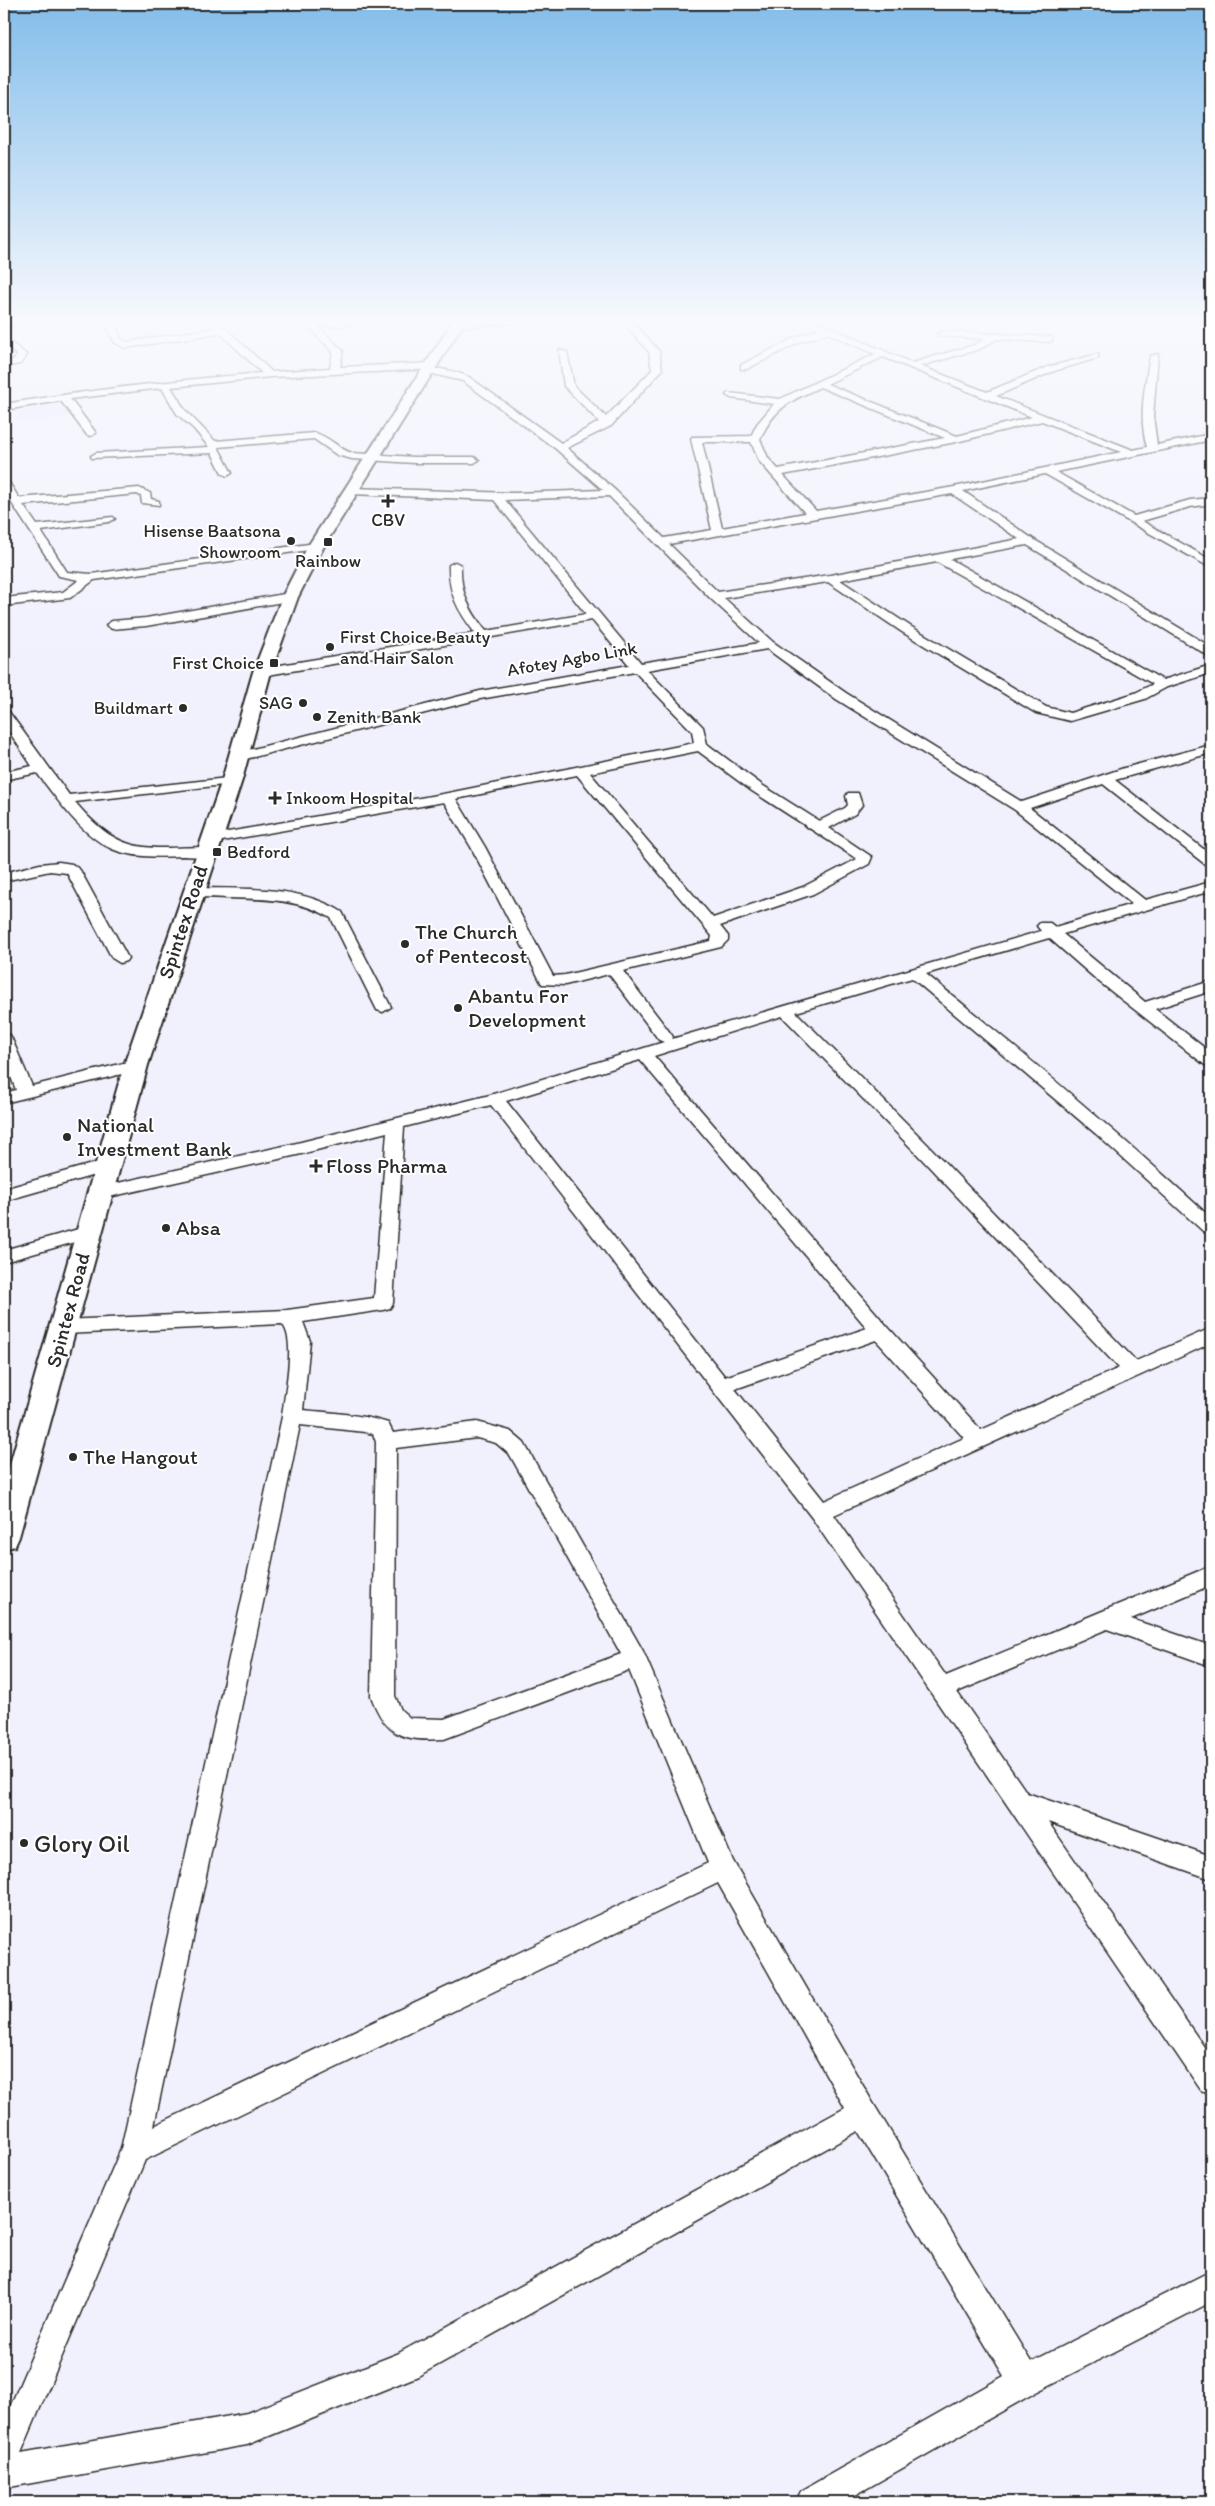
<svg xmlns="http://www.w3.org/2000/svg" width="1215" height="2506" font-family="Itim,sans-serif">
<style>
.built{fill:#e5e7fc}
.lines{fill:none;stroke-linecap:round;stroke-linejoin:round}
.street-casing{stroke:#2b2b2b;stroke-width:3}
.secondary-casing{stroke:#2b2b2b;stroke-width:4}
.street{fill:#fff;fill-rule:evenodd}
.secondary{fill:#fff;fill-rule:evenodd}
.poi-dot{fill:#2b2b2b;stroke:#fff;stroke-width:2}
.labels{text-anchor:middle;stroke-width:4;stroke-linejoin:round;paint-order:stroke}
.far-poi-label{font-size:18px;fill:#2b2b2b;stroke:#fff;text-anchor:end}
.far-street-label{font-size:18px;fill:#2b2b2b;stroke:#fff}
.street-label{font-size:21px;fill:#2b2b2b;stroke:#fff}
.poi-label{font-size:21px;fill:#2b2b2b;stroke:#fff;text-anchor:start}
.near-poi-label{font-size:25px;fill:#2b2b2b;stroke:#fff;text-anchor:start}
</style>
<rect width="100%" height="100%" fill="#f0f1fd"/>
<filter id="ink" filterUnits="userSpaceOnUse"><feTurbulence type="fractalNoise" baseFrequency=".02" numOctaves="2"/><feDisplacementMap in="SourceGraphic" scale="10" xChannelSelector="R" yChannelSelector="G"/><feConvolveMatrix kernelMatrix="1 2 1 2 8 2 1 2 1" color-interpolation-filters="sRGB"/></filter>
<g filter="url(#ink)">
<path class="built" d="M64,400l11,15 -52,8 -10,-15z"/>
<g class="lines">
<defs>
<path id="street" d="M24,318h19l-39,10v-6z
M104,318h9l8,21 6,3 88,-14 -9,-10h9l57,54 58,-4 3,-16 -27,-28 4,-3 44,-3 -1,5 -9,3h-26l25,25 -3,16 93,-4 5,3 -5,3 -162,8 -100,10 14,23 30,31 100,-8c15,4 23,16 37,20l62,4h60l5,3 -5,3h-60l-62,-4 -15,-4 -23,-16 -96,8 14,26 -5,3 -5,-3 -10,-20 -120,5 -1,-2 5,-3 113,-6 -15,-18 -17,-15 -15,-26 -92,11 26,34 -5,3 -4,-1 -26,-34 -57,9v-6c86,-14 171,-24 258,-31l-42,-40 -95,15 -11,-6z
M502,318h46l-4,3 -86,6 -4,-3 4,-3z
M620,318h9l30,33 3,19 -51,56 -44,22 49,43 48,47 48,-8 -21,-91 1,-2 59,-1 6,-12 17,-20 -43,-6 -5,-3 2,-2 52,6 95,-45 -48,-21 -27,9 -53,27h-6v-4l53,-27 25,-9 -22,-11h12l103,45 62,-18 12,-6 -47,-3 -2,-2 5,-3 110,6v4l-3,1 -52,-3 -17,10 -60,17 67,26 61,-25 50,-13v4l-44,13 -58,25 137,54 14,-3c-9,-29 -2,-61 3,-91l8,-2 -5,62 4,29 54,-11v6l-155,32 78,44 56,-16 21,-2v6l-21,3 -48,14 69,39v8l-166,-94 -82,17 70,48 178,108v9l-4,-1 -180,-110 -77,14 213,121 48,-15v8l-44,14 -22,12 -75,22 -34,-8 -134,-81 -74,-50 -104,16 49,44 73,51 176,109 102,-34 87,-23v8l-96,27 96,75v11l-5,-1 -103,-81 -73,24 115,92 66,-18v9l-148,43 82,68 66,-21v10l-56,18 56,44v13l-6,-1 -108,-85 -48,-42 -123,36c97,79 193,159 285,244v16l-7,-2 -108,-98 -184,-156 -116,34 133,134 207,215 75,-33v15l-377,172 112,161 265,-110v19l-80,34 80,27v20l-104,-37 -150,63 70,101 184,63v23l-163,-57 163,235v37l-10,-4 -389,-572 -321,-413 -87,22 -11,176 -3,5 -7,2 -80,12 7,19 -7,69c29,3 58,4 85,13l5,10 84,-11 33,9 14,12 119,208 90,210 140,242 158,259 180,-91v31l-175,90 -193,110h-47l5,-11 203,-115 -146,-245 -440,245 -171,69 -243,43v-67l117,-272 161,-732c2,-21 15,-78 0,-93l-218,10 -7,-2 -3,-5 3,-5 7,-2 223,-10 87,-12 13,-166 -90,23 -197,44 -6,-2 -3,-4 3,-4 6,-2 197,-44 193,-48 174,-53 -5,-2 -50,-66 -44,11 -23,-1 -71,-137 -27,-45 -233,41 -7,-4 7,-4 237,-42 246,-50 -2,-12 -57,-59 -155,27 -242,62 -7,-4 2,-3 247,-63 149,-26 -37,-45 -330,56 -6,-4 6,-4 213,-35c-17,-22 -27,-40 -26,-68l6,-3 6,3c-1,28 8,44 25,66l100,-17 -92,-114 -143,-6 -5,-3 5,-3 163,5 89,-3 -47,-41 -93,-68 -39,-9c11,-8 34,1 45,5l92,66 38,-21 -35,-36 -5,-36 8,2 7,34 32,31 46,-47 -3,-18zM883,357l149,60 -75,19 -130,-52zM820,387l125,51 -167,31 -10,-11 -8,-19c15,-32 30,-38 60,-52zM1042,421l79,31 -167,35 -138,24 -33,-36 173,-33zM702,442h49l8,19 46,52 -83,15zM952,494l67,45 -189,36 -112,17 -49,-48zM609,496l102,103 48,44 -118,20 -136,-163zM937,562l216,122 -18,9 -65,20 -24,-6 -136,-81 -70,-46zM767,649l69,50 179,111 117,94 -77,23 -5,-4h-10l-3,3 4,5 -369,108 1,-2 -2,-3 -48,-63 98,-24 7,-7v-4l-8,-10 93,-32 56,-30 3,-7 -43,-29 26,-14 7,-9 -4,-12h-10l-2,3 2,9 -3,3 -26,13 -57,-36 -55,-41 -4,-17 -56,-57zM698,751l54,40 105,68 -54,28 -90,31 -123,-145zM577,775l135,161 -1,5 -146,34 -12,1 -68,-129 -29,-48zM782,1016l135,138 202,214 -138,62 -94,-104 -233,-270zM640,1060l227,268 -142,49 -219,-276zM876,1340l88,98 -140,63 -89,-112zM300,1425l65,7 8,2 3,8 -5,254c15,41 32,45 73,43l185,-69 79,193 -554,263zM477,1438l19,5 14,12 111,199 -177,65 -34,-1 -9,-8 -6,-14 1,-248zM718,1883l127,225 -448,246 -150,59 -226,40 124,-293z
M1199,318h9l3,5v9l-3,-1z
M4,337l23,18 -7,9 -16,3v-6l10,-1 3,-5 -13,-11z
M4,480l4,1 11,17 120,-10 11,5 1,6 8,2v4l-17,-2 -1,-7 -4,-2 -114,11 14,20 76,-8 2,2 -6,3 -68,9 26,41 24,2 225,-31 6,3 -6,3 -222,31 -24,18 -66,8v-8l59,-6 16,-12 -20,-4 -55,-85z
M290,593l6,4 -2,3 -148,26 -34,3 -6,-4 6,-4 34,-3z
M4,711l5,1 60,83 168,-18 2,3 -7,4 -157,18c45,54 68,46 132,45l7,4c-5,8 -24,5 -33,5 -22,1 -48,2 -69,-7 -31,-14 -54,-49 -75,-76l-33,7v-8l28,-6 -28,-42z
M59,862l13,2 8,6 48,88 -2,3 -6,2 -8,-5 -45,-85 -17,-2 -46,10v-8l36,-9z
M194,888c49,1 105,-3 148,24l49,95 -8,5 -6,-2 -46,-92c-31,-19 -68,-19 -103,-20 -13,-1 -27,0 -39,-3l-2,-3z
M4,1034l6,1 2,4 20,47 104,-26 6,1 2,4 -2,4 -138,34v-10l12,-3 -12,-31z
M106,1160l6,2 3,4 -3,4 -108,31v-12z
M89,1226l7,2 2,4 -2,4 -92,26v-12z"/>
<path id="secondary" d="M455,318h12l-143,228 -26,51 -27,75 -29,108 -94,285 -129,472 -4,9 -11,3v-64l120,-420 98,-285 31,-108 29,-75 26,-51z"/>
</defs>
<use href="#street" class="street-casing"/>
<use href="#secondary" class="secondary-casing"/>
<use href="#street" class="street"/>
<use href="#secondary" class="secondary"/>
</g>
</g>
<linearGradient id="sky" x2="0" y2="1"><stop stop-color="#83bdea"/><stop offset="0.48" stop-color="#f8f9fe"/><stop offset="1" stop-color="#f8f9fe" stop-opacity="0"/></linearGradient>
<rect width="1215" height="669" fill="url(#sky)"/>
<g class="poi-dot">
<path d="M385.5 493.5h5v5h5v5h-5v5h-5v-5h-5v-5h5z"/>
<circle cx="291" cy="541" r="5"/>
<rect x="323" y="537" width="10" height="10" rx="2.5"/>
<circle cx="330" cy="647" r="5"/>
<rect x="269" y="658" width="10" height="10" rx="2.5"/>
<circle cx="303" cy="703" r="5"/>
<circle cx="183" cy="708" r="5"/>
<circle cx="317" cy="717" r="5"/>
<path d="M272.5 790.5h5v5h5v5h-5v5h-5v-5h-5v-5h5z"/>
<rect x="212" y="847" width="10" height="10" rx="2.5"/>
<circle cx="405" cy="944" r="5"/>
<circle cx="458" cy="1008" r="5"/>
<circle cx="67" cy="1137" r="5"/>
<path d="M313.5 1158.5h5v5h5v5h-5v5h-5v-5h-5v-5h5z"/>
<circle cx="166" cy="1228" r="5"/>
<circle cx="73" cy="1457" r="5"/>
<circle cx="24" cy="1843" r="5"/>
</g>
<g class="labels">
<g class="far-poi-label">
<text x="388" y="526" text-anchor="middle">CBV</text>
<text x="281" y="537">Hisense Baatsona<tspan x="281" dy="21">Showroom</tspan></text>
<text x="328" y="567" text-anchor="middle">Rainbow</text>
<text x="340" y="643" text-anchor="start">First Choice Beauty<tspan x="340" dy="21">and Hair Salon</tspan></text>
<text x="264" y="669">First Choice</text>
<text x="293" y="709">SAG</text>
<text x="173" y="714">Buildmart</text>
<text x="327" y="723" text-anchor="start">Zenith Bank</text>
<text x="286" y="804" text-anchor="start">Inkoom Hospital</text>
<text x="227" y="858" text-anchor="start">Bedford</text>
</g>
<g class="far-street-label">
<text transform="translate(572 659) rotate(-10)" y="6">Afotey Agbo Link</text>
</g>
<g class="street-label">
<text transform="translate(183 922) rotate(-72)" y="7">Spintex Road</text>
<text transform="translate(68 1310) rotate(-75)" y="7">Spintex Road</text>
</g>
<g class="poi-label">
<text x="415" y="939">The Church<tspan x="415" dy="24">of Pentecost</tspan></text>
<text x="468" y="1003">Abantu For<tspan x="468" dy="24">Development</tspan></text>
<text x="77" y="1132">National<tspan x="77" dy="24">Investment Bank</tspan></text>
<text x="326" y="1173">Floss Pharma</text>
<text x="176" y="1235">Absa</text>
<text x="83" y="1464">The Hangout</text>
</g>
<g class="near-poi-label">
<text x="34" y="1852">Glory Oil</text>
</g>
</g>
<rect width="1215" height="2506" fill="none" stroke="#fff" stroke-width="20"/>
<rect x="10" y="10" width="1195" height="2486" fill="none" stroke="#2b2b2b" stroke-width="2" filter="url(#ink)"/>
</svg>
